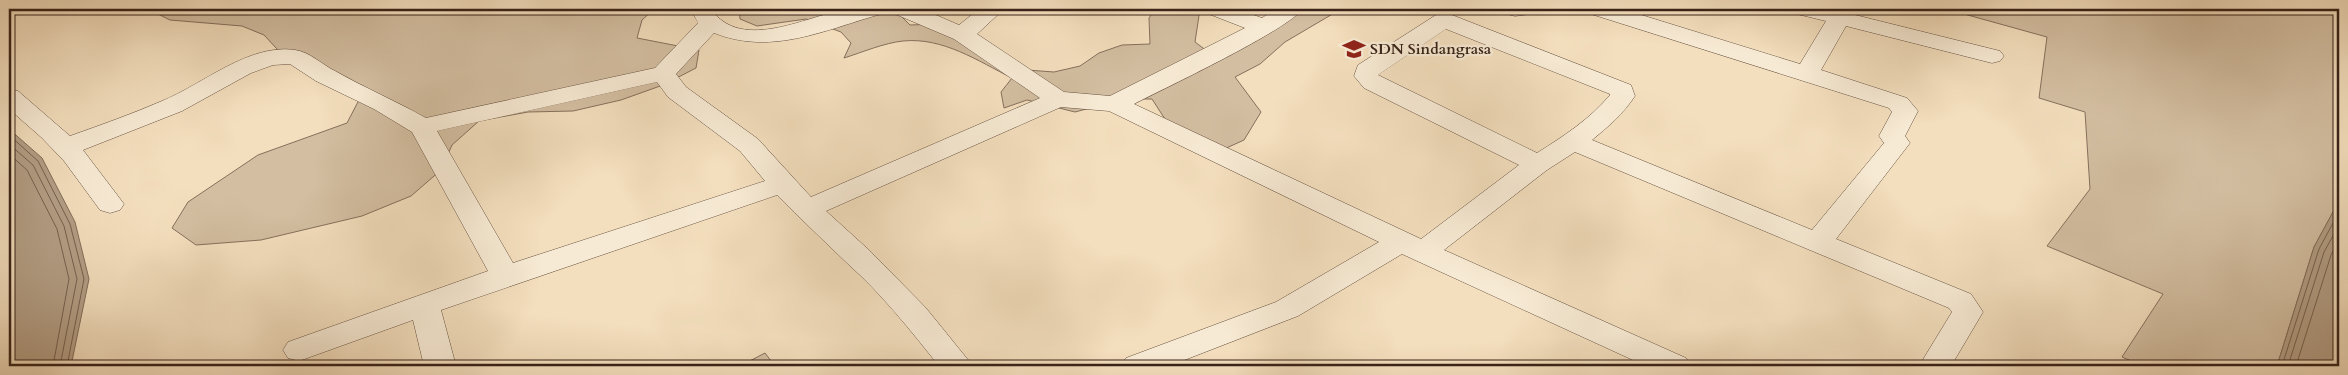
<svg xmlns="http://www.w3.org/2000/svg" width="2348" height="375" font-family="Cardo,serif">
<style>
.green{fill:#d3bea1;stroke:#86705d}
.water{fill:#b39e85;stroke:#826d5a}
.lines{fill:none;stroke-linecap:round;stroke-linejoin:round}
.shore{stroke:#76604f;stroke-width:1}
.minor-casing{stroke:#675242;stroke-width:1}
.minor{fill:#f7ead4;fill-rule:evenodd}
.labels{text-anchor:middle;stroke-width:4.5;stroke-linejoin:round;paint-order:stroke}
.poi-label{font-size:15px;font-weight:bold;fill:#382319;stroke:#f7ead4;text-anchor:start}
</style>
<rect width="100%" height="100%" fill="#f3debd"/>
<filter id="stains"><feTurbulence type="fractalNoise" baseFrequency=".004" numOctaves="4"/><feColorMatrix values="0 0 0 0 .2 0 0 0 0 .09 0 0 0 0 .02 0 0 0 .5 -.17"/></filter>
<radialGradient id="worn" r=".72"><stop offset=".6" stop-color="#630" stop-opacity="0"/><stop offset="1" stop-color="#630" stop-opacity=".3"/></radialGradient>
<path class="green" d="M148,9h506l-12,11 -5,18 62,12 -3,18 -33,17 -42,15 -48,11 -45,1 -49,9 -27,24 -11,25 -30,26 -49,20 -101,24 -65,5 -24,-17 16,-26 70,-47 89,-32 13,-25 -69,-34 -27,-29 -22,-9 -72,-6z
M739,9h159l1,5 11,11 27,-1 90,46 27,2 26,-6 19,-13 23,-8 28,-1 -1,-26 6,-9h45l-5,33 16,12 38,-11 53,-34h39l-56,33 -25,22 -25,13 26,35 -17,28 -22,10 -50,-20 -20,-31h-29l-48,13 -48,-12 -23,8 -3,-16 11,-14c-34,-17 -69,-41 -109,-37 -19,2 -40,11 -59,17l7,-15 -10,-11 -35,-13 -49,7 -17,-7z
M1946,9h393v192l-25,46 -37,119h-134l-21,-9 41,-63 -116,-48 43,-57 -5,-77 -46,-14 8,-61z
M765,353l10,13h-35z"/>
<path class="water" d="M9,129l33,29 33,64 14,57 -18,87h-62z
M2339,201v165h-62l37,-119z"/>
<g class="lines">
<path class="shore" d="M9,135l29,26 32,63 14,55 -17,87
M9,144l24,21 31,61 13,53 -17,87
M9,154l18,16 30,59 12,50 -16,87
M2282,366l37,-117 20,-37
M2288,366l36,-114 15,-27
M2296,366l35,-111 8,-15"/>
<defs>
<path id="minor" d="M691,9h20c31,45 99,5 138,0 11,-2 24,-1 35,0l-3,5c-57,16 -109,42 -167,19l-38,41 10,13 72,52 53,58 229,-99 -86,-59 -59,-25 -3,-5h30l37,16 20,-16h25l-27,25 87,58 46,4 135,-68 -36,-14 -3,-5h31l25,9 14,-9h26c-12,20 -139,80 -168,95l287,135 98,-74 -155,-77 -10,-12 4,-11 78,-50 8,-2 8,2 179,70 4,11c-12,18 -27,31 -43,44l220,90 72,-87 -5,-7 13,-24 -3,-4 -298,-94 -3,-5h34l178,55 26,-43 -29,-7 -3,-5h37l169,42 4,5 -4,5 -8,2 -146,-37 -25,44 86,28 11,13 -13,25 5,7 -74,96 135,55 12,18 -32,54h-32l33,-54 -3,-4 -374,-156 -28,18 -103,80 242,108 5,8h-45l-244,-112 -104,62 -129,50h-48l5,-8 150,-56 103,-60 -270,-131 -48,-4 -235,104 43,39 57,58 47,58h-34c-28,-35 -57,-72 -91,-102 -24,-23 -48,-46 -71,-69l-336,115 15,56h-32l-11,-46 -114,41 -11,-3 -5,-8 5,-8 200,-71 -76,-139 -38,-23 -58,-28 -26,-17 -17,1 -22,8 -69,38 -99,39 41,54 -4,6 -10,3 -10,-3 -36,-49 -22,-23 -33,-29v-20l9,2 52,45c31,-11 62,-22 92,-35 40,-16 87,-58 133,-51 15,2 26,14 40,21 30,17 61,30 91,47l229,-50 43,-45zM1446,29l164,65v1c-20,24 -46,41 -73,58l-159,-78zM657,82l11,15 72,54 25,30 -252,82 -76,-132z
M1504,9h29l-3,5 -15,2 -8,-2z"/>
</defs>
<use href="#minor" class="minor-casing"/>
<use href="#minor" class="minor"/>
</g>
<defs>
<symbol id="school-bare" viewBox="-9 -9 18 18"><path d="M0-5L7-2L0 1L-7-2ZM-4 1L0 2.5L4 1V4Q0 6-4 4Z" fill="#8f2418" stroke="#f7ead4" stroke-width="2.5" paint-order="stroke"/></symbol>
</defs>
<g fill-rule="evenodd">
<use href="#school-bare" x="1338" y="33" width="32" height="32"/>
</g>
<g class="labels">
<g class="poi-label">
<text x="1370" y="54">SDN Sindangrasa</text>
</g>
</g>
<rect width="2348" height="375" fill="none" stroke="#f3debd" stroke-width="30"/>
<rect x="10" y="10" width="2328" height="355" fill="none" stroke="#382319" stroke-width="2.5"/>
<rect x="15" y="15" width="2318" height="345" fill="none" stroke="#382319"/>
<rect width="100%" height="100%" filter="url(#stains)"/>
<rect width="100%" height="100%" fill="url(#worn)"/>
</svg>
